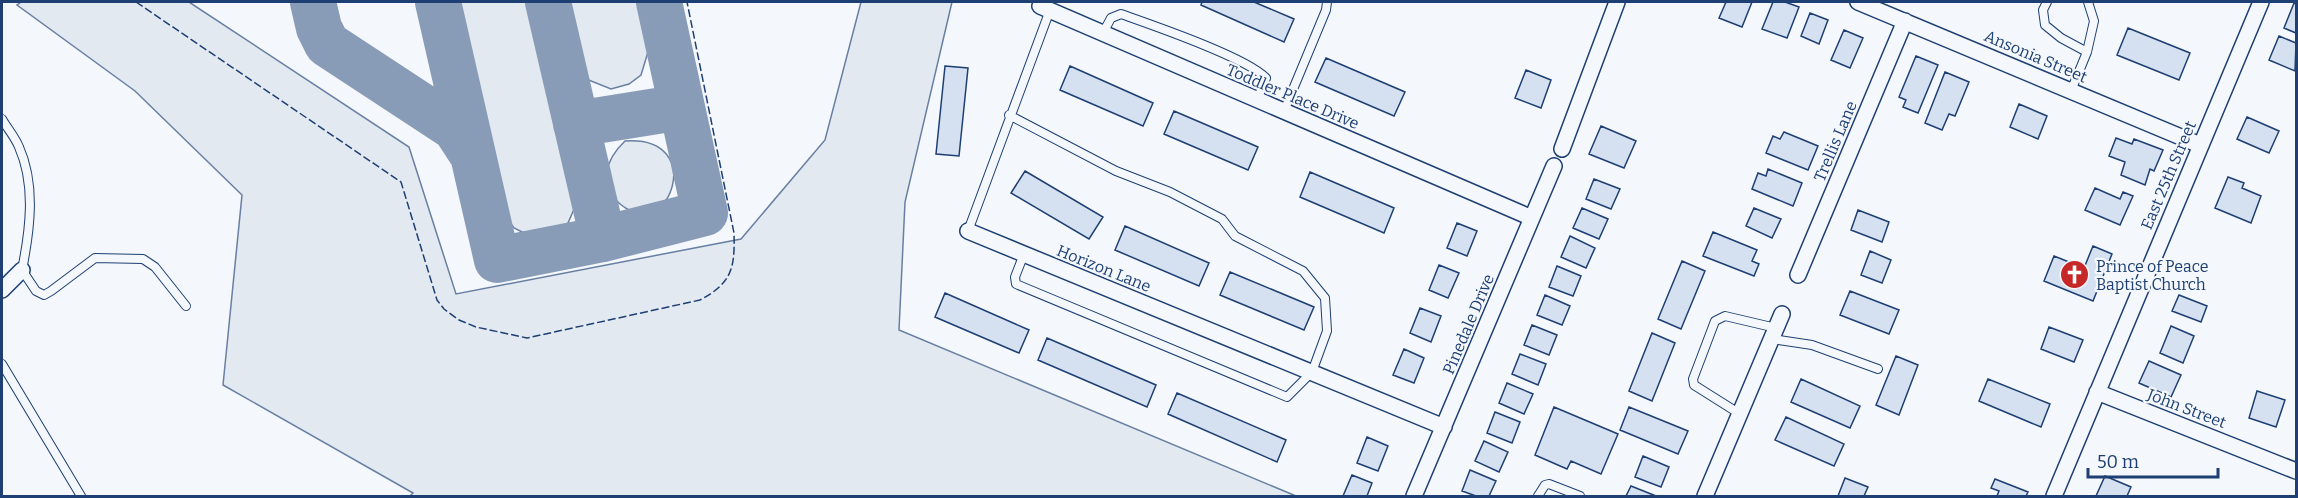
<svg xmlns="http://www.w3.org/2000/svg" width="2298" height="498" font-family="Bitter,serif">
<style>
.green{fill:#e3e9f0;stroke:#687fa3;stroke-width:1.5}
.lines{fill:none;stroke-linecap:round;stroke-linejoin:round}
.taxiway{stroke:#889bb7;stroke-width:46}
.building{fill:#d5e0f0;stroke:#1d3f73;stroke-width:1.5}
.service-casing{stroke:#1d3f73;stroke-width:10}
.minor-casing{stroke:#1d3f73;stroke-width:18}
.service{stroke:#f4f7fb;stroke-width:8}
.minor{stroke:#f4f7fb;stroke-width:15}
.fence{stroke:#1d3f73;stroke-width:1.5;stroke-dasharray:8 3;stroke-linecap:butt}
.labels{text-anchor:middle;stroke-width:4.5;stroke-linejoin:round;paint-order:stroke}
.street-label{font-size:16px;fill:#1d3f73;stroke:#f4f7fb}
.poi-label{font-size:16px;fill:#1d3f73;stroke:#f4f7fb;text-anchor:start}
</style>
<rect width="100%" height="100%" fill="#f4f7fb"/>
<path class="green" d="M21,2h168l220,145 47,147 285,-55 84,-99 36,-138h91l-47,200 -6,128 397,166h-886l3,-3 -190,-108 19,-190 -107,-104 -118,-86z
M451,2h85l42,198 -10,23 -19,13h-19l-16,-8 -17,-24 -10,-30z
M567,2h70l11,50 -7,23 -12,9 -18,5 -25,-10z
M625,141c83,-6 45,104 -5,63 -23,-19 -14,-45 5,-63z"/>
<g class="lines">
<path class="taxiway" d="M313,2l6,26 8,16 128,84 15,23
M438,2l59,258 106,-21 102,-26 -46,-211
M548,2l55,237
M576,124l106,-17"/>
</g>
<path class="building" d="M1202,2h52l40,17 -10,23 -83,-37z
M1726,2h26l-10,25 -23,-9z
M1773,2h12l14,5 -12,31 -25,-9z
M2294,3l2,1v29l-12,-5z
M1810,13l18,7 -9,24 -18,-8z
M2128,28l62,25 -11,27 -62,-25z
M1844,30l19,8 -13,30 -19,-8z
M2279,36l17,7 -1,28 -26,-11z
M1916,56l22,9 -20,48 -15,-6 3,-7 -7,-3z
M1326,58l79,34 -11,24 -79,-34z
M945,66l23,2 -9,88 -23,-2z
M1070,66l83,37 -10,23 -83,-36z
M1526,70l25,10 -10,28 -26,-10z
M1945,72l24,10 -14,34 -6,-2 -7,16 -17,-7z
M2019,104l28,12 -9,23 -28,-12z
M1174,111l84,36 -10,23 -84,-36z
M2247,117l32,14 -10,22 -32,-14z
M1601,126l35,15 -12,27 -35,-14z
M1784,132l34,14 -10,24 -42,-17 7,-17 7,3z
M2116,138l16,6 2,-5 29,11 -9,21 -4,-2 -5,16 -24,-10 4,-13 -16,-6z
M1768,169l34,14 -9,23 -41,-17 6,-16 8,3z
M1025,171l78,46 -14,22 -78,-46z
M1310,172l84,36 -10,25 -84,-36z
M2228,177l16,6 -2,5 19,8 -10,27 -36,-15z
M1594,179l26,10 -9,20 -25,-10z
M2095,188l25,11 3,-7 10,4 -13,29 -35,-15z
M1582,208l26,11 -9,20 -26,-11z
M1754,208l27,11 -9,19 -26,-12z
M1858,210l31,12 -7,20 -31,-12z
M1457,223l20,8 -10,25 -20,-8z
M1125,226l84,37 -10,23 -84,-36z
M1713,232l44,18 -5,11 7,3 -5,12 -51,-20z
M1570,236l25,12 -9,20 -25,-11z
M2093,246l19,8 -19,47 -49,-20 10,-25 30,12z
M1870,251l21,9 -9,23 -21,-8z
M1682,261l23,10 -24,58 -23,-10z
M1439,265l20,8 -11,25 -19,-8z
M1557,266l24,10 -8,20 -24,-9z
M1230,272l84,35 -10,23 -84,-35z
M1850,291l49,19 -10,24 -49,-19z
M945,293l84,37 -10,23 -84,-36z
M1545,295l25,11 -8,19 -25,-10z
M2179,295l28,11 -6,16 -29,-11z
M1420,308l21,8 -10,26 -21,-9z
M1532,325l25,10 -8,20 -25,-10z
M2171,326l23,10 -11,27 -23,-10z
M2049,327l34,13 -9,22 -33,-13z
M1652,333l23,10 -23,58 -23,-10z
M1047,338l109,47 -9,22 -109,-47z
M1404,349l20,9 -10,25 -21,-8z
M1520,354l26,10 -8,21 -26,-11z
M1896,356l22,9 -19,50 -23,-10z
M2149,361l32,14 -10,22 -32,-14z
M1801,379l59,27 -10,22 -59,-26z
M1988,379l62,25 -9,23 -62,-26z
M1507,383l26,11 -9,20 -25,-11z
M2257,391l28,9 -9,27 -27,-9z
M1177,393l109,47 -9,22 -109,-48z
M1554,407l64,27 -17,40 -30,-13 -4,8 -32,-14z
M1629,407l59,24 -10,23 -58,-24z
M1495,412l25,10 -8,21 -25,-10z
M1786,417l58,27 -10,22 -59,-26z
M1367,437l21,9 -10,25 -21,-8z
M1484,441l24,11 -9,20 -24,-11z
M1643,456l26,11 -8,20 -26,-10z
M1470,470l26,11 -7,15h-13l-14,-5z
M1352,475l20,8 -5,13h-24z
M2105,476l26,11 -4,9h-31z
M1845,478l23,9 -4,9h-26z
M1995,479l33,13 -2,4h-29l2,-5 -8,-3z
M1631,486l25,10h-30z"/>
<g class="lines">
<defs>
<path id="service" d="M2047,2l-4,8 2,15 16,13 26,14
M1103,33l8,-15 10,-4c31,11 125,43 145,64l-9,22
M2071,91l16,-39 7,-31 -6,-19
M1284,111l42,-101 1,-8
M1009,115l107,56 54,21 52,27 13,17 68,35 22,27 2,33 -15,41 -25,25 -271,-113 -1,-7 9,-23
M2,119c5,9 13,18 17,28 17,38 11,83 3,123l14,21 8,4 7,-4 44,-33 48,1 12,8 31,39
M968,231l82,-221
M1772,339l40,6 66,24
M2,364l79,132
M1740,414l-46,-29 -1,-6 22,-58 10,-5 51,12
M1538,496l7,-11 4,-1 31,12"/>
<path id="minor" d="M1858,2l342,143
M1040,6l492,212
M1562,149l55,-147
M968,231l476,196
M1798,275l107,-254
M2,290l20,-20
M2097,392l199,79
M1414,496l140,-330
M1705,496l77,-182
M2054,496l207,-494"/>
</defs>
<use href="#service" class="service-casing"/>
<use href="#minor" class="minor-casing"/>
<use href="#service" class="service"/>
<use href="#minor" class="minor"/>
<path class="fence" d="M136,2l265,180 36,118 7,9 15,11 17,7 51,11 173,-38c32,-17 35,-32 34,-67l-47,-231"/>
</g>
<defs>
<symbol id="church-disc" viewBox="-11 -11 22 22"><circle r="9.5" fill="#c62828" stroke="#f4f7fb"/><path d="M-1.2-6h2.4v3.5h3.3v2.4h-3.3V6h-2.4V-.1h-3.3v-2.4h3.3Z" fill="#fff"/></symbol>
</defs>
<g fill-rule="evenodd">
<use href="#church-disc" x="2058" y="258" width="33" height="33"/>
</g>
<g class="labels">
<g class="street-label">
<text transform="translate(2036 56) rotate(23)" y="6">Ansonia Street</text>
<text transform="translate(1293 96) rotate(23)" y="6">Toddler Place Drive</text>
<text transform="translate(1835 141) rotate(-67)" y="6">Trellis Lane</text>
<text transform="translate(2168 175) rotate(-67)" y="6">East 25th Street</text>
<text transform="translate(1104 268) rotate(22)" y="6">Horizon Lane</text>
<text transform="translate(1468 324) rotate(-67)" y="6">Pinedale Drive</text>
<text transform="translate(2187 408) rotate(21)" y="6">John Street</text>
</g>
<g class="poi-label">
<text x="2096" y="272">Prince of Peace<tspan x="2096" dy="18">Baptist Church</tspan></text>
</g>
</g>
<rect width="2298" height="498" fill="none" stroke="#1d3f73" stroke-width="6"/>
<path d="M2088 468v9h130v-9" fill="none" stroke="#1d3f73" stroke-width="3"/>
<text x="2097" y="468" font-size="18" fill="#1d3f73" stroke="#f4f7fb" stroke-width="4.5" paint-order="stroke">50 m</text>
</svg>
